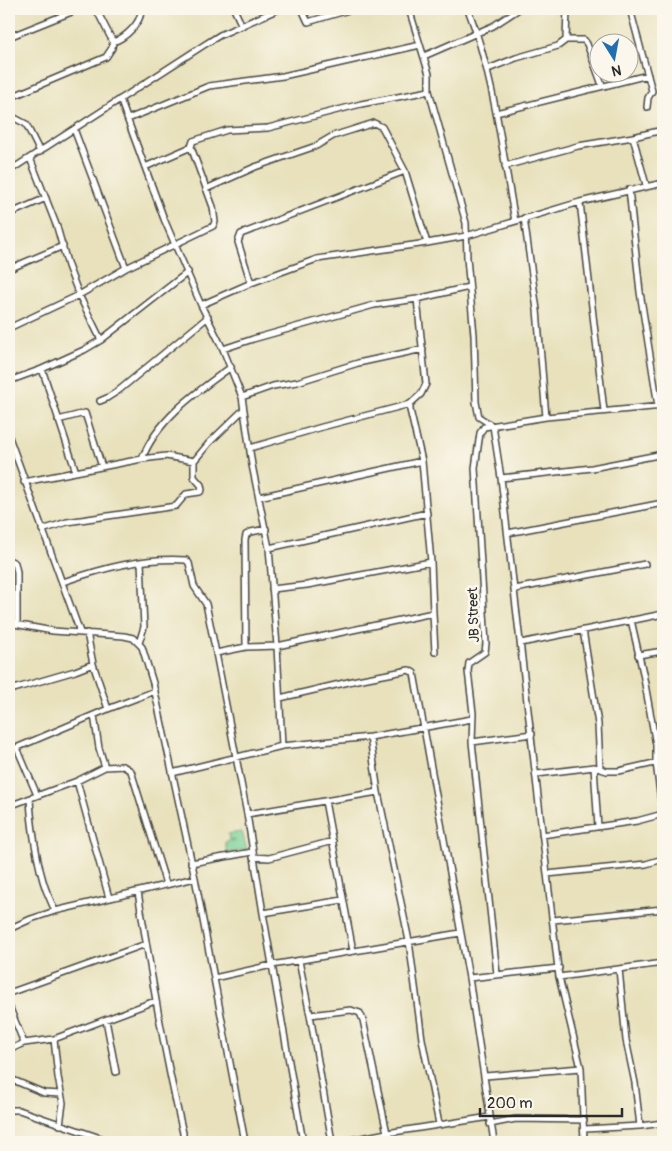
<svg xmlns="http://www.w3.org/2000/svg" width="672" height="1151" font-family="Pangolin,sans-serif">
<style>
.green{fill:#7ad094;stroke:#527e60}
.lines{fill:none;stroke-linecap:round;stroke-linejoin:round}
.minor-casing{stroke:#474641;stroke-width:8}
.minor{stroke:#fff;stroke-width:5}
.labels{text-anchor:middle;stroke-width:5;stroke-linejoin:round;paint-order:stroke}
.street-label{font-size:14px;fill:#2b2b2b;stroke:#fbf7ec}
</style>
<rect width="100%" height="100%" fill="#fbf7ec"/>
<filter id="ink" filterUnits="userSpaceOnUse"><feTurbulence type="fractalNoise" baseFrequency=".02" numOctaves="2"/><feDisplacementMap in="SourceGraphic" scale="10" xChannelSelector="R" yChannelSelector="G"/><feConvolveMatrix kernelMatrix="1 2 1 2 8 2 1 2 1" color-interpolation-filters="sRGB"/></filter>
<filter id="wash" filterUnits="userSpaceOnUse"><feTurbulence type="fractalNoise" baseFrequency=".0096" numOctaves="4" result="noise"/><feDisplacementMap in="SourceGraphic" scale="20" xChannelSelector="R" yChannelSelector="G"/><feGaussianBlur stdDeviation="1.12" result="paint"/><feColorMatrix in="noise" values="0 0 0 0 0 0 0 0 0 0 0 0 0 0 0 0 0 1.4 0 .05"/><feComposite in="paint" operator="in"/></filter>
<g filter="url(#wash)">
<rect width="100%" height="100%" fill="#e8e1bc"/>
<path class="green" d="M242,832l5,18 -20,3 -2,-11 9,-2h-5l-1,-6z"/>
</g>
<g filter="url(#ink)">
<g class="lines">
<defs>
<path id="minor" d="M234,9l8,17
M302,9l6,13 44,-13
M409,9l20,65v17l37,132 1,35 7,77 2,67 3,15 14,9 8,52 58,499 22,91 3,74
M468,9c26,68 34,141 47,212
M630,9l22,82 -4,7 -1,9
M9,37l70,-28
M566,40l1,-31
M113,42c12,-4 29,-19 28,-33
M424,56l69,-30 26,-17
M488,69l28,-11 42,-12 8,-6h18l3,4 15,41
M9,98l97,-41 6,-9 1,-6 -17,-33
M120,99l44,120 37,86 22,44 19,48 10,68 17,83 8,98 5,100
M496,113l152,-38
M9,115l17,9 14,28
M128,119l81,-33 74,-10 137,-31
M74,129l52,139
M633,137l13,48
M30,158l27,69 11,39 11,29 22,45
M505,166l73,-20 55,-9 30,-7
M145,167l46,-20
M9,171l195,-126 16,-10 59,-26
M206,189l49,-22 61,-21 17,-10 41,-13 8,4 23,44 22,72
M629,189l11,103 18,114
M580,202l24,209
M9,214l37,-16
M524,218l13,92 9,107
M9,269l54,-23
M251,283l66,-24 110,-16 39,-7 114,-34 83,-19
M201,305l50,-22 -13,-41 3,-8 164,-63
M9,328l70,-33 47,-27 87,-42 2,-4 -2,-15 -22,-60 2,-6 34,-11 41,-2 93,-24 68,-13
M223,349l30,-10 121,-34 43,-6 52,-12
M42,369l34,103
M9,381l33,-12 42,-19 17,-10 87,-68
M242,397l31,-11 24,-4 61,-19 65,-14
M100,401l7,-3 11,-7 90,-74
M58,420l27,-7 17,54
M9,437l71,195
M250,448l72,-21 88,-23
M194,461l15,-18 34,-33
M501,478l91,-10 71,-14
M24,482l118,-23c15,-40 56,-68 89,-92
M259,497l163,-36
M42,530l25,-8 109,-16 10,-12 14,-2 2,-2 -1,-5 -7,-8v-16l-28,-5 -24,3
M508,533l155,-30
M269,548l158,-35
M9,560l6,3 2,9v52
M63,582c40,-14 81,-25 123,-22l3,3 5,23 12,18 10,49 31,161 16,99 40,229
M272,589l35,-4 124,-23
M515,589l130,-25
M433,613l2,39
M631,620l12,53 13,72v18l7,53
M9,623l44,8 71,5 9,2 9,9 11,36 42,195 50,264
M583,630l15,94 2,44
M139,643l5,-16 -3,-65
M521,643l142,-29
M246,647l-1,-107 1,-5 5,-3 15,-3
M216,653l30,-6 31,-1 156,-33 -2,-51 -9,-101 -12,-51v-6l11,-10 5,-10 -9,-85
M638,655l25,-4
M93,664l15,45
M10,690l65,-19 18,-7 -6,-31
M280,698l77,-18 52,-10 5,3 55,305 25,164
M94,715l5,33 6,19
M370,737l8,55 31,149 13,98 17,85
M472,742l60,-8
M17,748l20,47
M9,751l99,-42 47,-18
M594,767l4,60
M172,773l110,-27 88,-9 102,-18
M537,774l57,-7 13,4h12l44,-10
M77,781l32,117
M30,798c1,26 7,67 16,92 3,7 6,14 9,21
M325,801l28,150
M9,806l68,-25 28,-14 18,-1 8,5 35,113
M247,814l131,-22
M542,835l95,-14 26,-7
M253,857l16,1 64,-17
M191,863l61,-11
M547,874l99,-10 17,-5
M138,892c13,81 26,161 45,241v9
M263,913l80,-13
M553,920l110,-11
M9,929l22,-10 24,-8 140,-33
M299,961l11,54 22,127
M619,969l7,71 9,43 5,43
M497,974l-25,-232 1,-29 -5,-42 1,-8 16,-11 1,-8 -11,-176 5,-35 4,-6 62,-10 117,-11
M559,977l104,-14
M214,978l58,-13 188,-32
M469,978l90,-10
M9,993l137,-49
M9,1006l15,37
M310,1015l41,-5 9,3 3,7 24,113
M106,1020l10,52
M54,1039l4,38 5,26 -3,22
M9,1050l15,-7 30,-4 101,-38
M485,1076l96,-8
M9,1080h4l31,13 17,1
M9,1110h10l93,32
M490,1124l26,-5 68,1
M585,1129l55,-3 23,-3
M341,1142l46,-9 103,-16"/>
</defs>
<use href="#minor" class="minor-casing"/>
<use href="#minor" class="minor"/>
</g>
</g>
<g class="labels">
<g class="street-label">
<text transform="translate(473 615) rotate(-92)" y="5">JB Street</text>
</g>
</g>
<rect width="672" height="1151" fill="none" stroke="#fbf7ec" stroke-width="30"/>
<g transform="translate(614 58) rotate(169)"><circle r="24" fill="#fbf7ec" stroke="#a8a59f"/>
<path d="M0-4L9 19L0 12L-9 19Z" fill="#1f6fb2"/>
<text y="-8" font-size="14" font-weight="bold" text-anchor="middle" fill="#2b2b2b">N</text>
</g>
<path d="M480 1108v8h142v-8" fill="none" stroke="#2b2b2b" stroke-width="2.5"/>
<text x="487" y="1108" font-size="15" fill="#2b2b2b" stroke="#fbf7ec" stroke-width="4" paint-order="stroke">200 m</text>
</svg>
